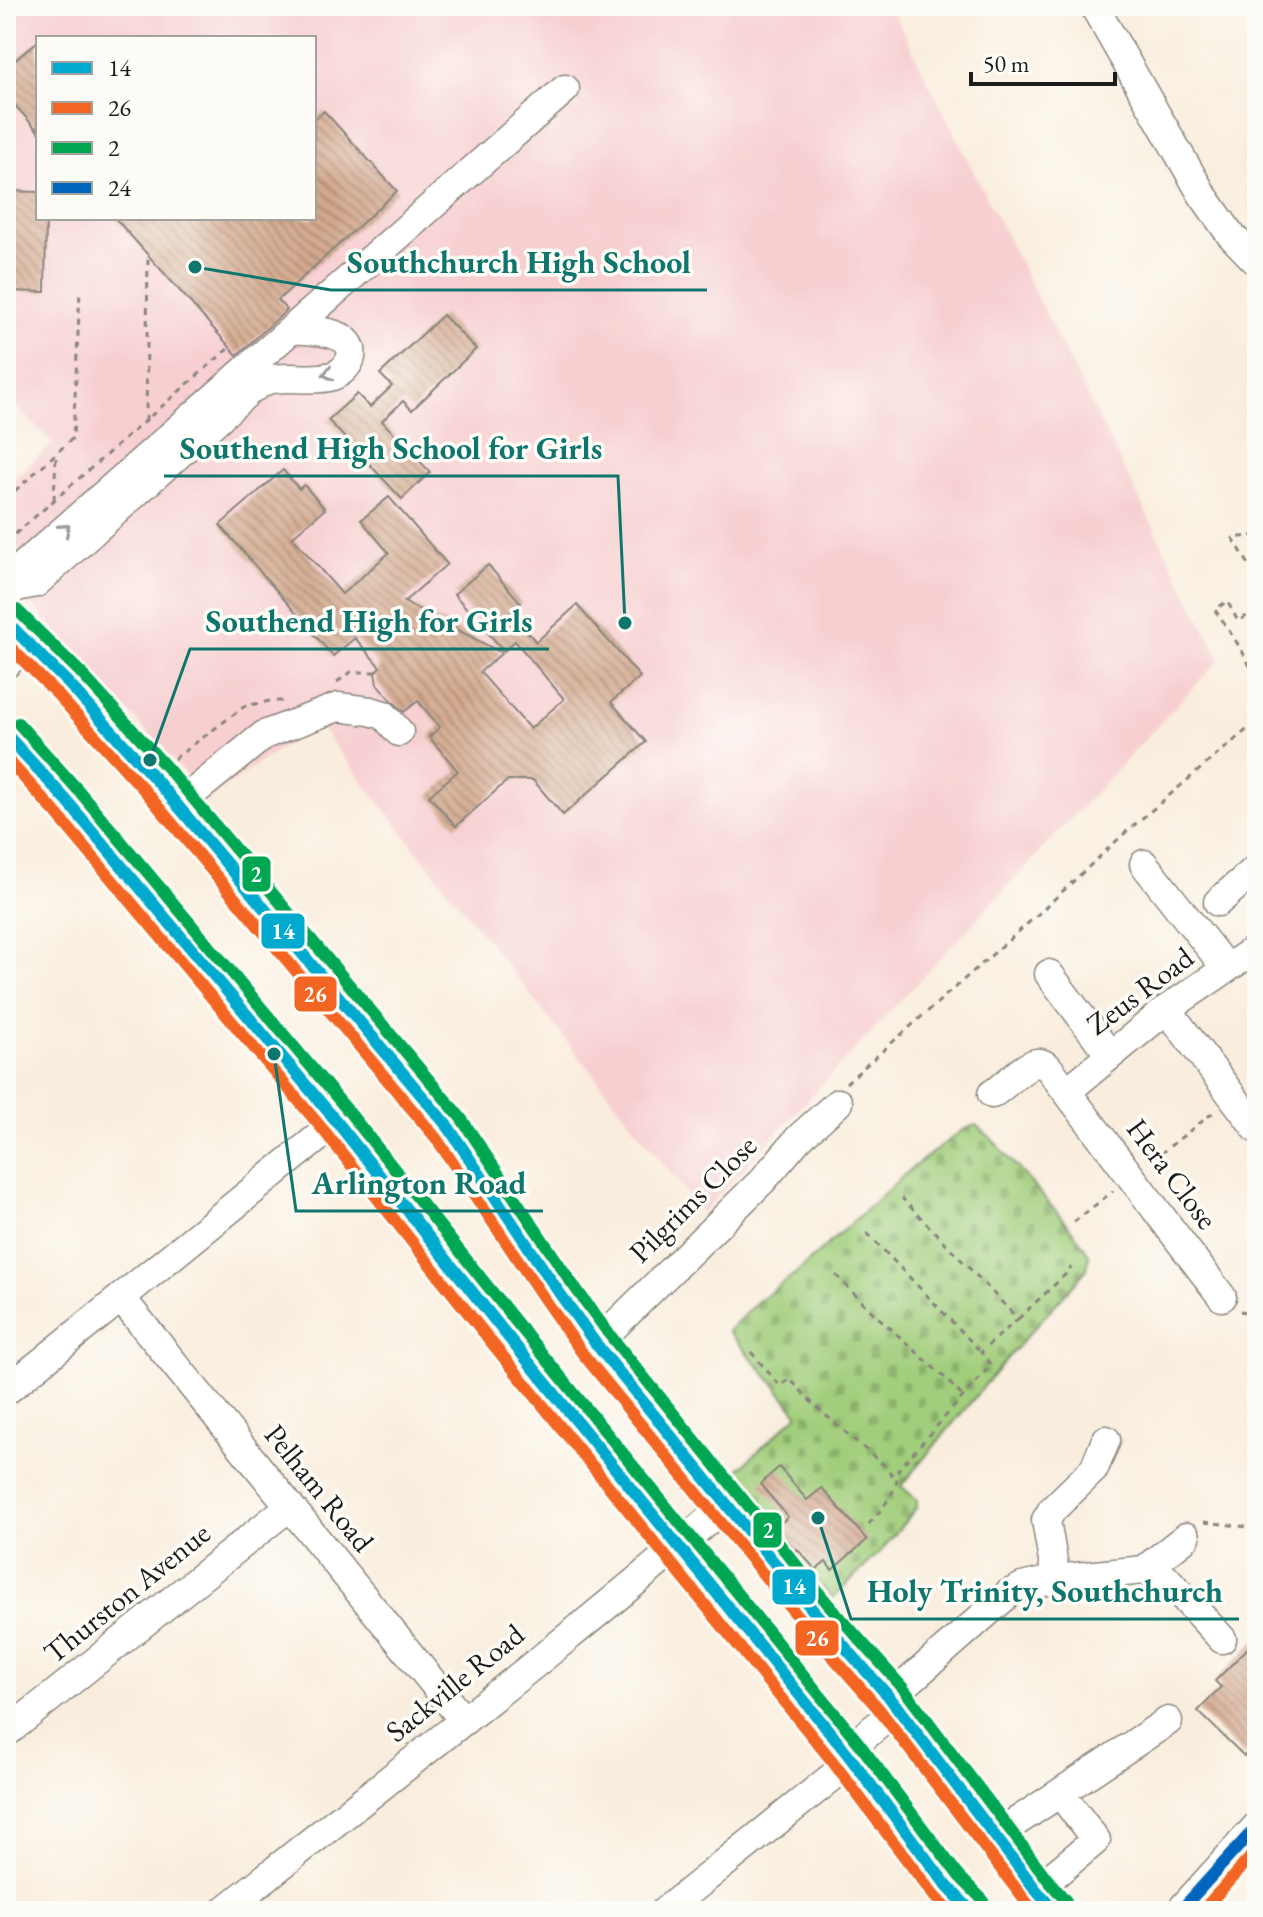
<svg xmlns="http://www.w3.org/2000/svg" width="1263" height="1917" font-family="'EB Garamond',serif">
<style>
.built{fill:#f7cfd1;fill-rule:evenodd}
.cemetery{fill:url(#cemetery-stones);stroke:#5e754c;stroke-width:2}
.building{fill:url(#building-back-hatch)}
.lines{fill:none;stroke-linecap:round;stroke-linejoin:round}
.minor-casing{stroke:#8a857d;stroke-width:31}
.major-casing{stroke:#8a857d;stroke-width:39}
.path{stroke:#8a857d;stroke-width:3;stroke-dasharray:6 6;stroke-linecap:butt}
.minor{stroke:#fff;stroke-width:28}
.major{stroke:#fff;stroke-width:36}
.bus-1-casing{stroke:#fdfcf7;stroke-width:18}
.bus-2-casing{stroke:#fdfcf7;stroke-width:18}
.bus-3-casing{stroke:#fdfcf7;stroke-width:18}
.bus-4-casing{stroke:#fdfcf7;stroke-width:18}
.bus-1{stroke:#00a9ce;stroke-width:12}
.bus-2{stroke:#f26522;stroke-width:12}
.bus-3{stroke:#00a651;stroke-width:12}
.bus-4{stroke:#0065bd;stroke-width:12}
.oneway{stroke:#999}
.labels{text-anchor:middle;stroke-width:7;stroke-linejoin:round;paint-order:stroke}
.street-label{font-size:30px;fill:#1c1c1c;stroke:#fdfcf7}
.leader{fill:none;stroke:#0f766e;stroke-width:3}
.callout-dot{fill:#0f766e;stroke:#fdfcf7;stroke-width:3}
.callout-label{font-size:32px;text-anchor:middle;font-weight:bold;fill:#0f766e;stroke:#fdfcf7;stroke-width:7;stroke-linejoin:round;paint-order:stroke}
.line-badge{stroke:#fdfcf7;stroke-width:3}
.badge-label{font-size:22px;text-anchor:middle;font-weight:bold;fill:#fff}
</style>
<defs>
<pattern id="cemetery-stones" width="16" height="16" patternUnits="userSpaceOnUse" patternTransform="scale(2)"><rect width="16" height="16" fill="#a1ce7c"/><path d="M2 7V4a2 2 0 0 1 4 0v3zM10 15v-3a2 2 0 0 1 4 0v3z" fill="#8ab06b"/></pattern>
<pattern id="building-back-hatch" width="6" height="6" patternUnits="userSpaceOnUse" patternTransform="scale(2)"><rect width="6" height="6" fill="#d3a88d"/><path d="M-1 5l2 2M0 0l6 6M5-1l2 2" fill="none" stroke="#aa8872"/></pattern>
</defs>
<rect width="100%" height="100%" fill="#fdfcf7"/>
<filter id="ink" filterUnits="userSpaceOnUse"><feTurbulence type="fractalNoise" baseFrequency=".0125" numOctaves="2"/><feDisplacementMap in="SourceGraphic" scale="16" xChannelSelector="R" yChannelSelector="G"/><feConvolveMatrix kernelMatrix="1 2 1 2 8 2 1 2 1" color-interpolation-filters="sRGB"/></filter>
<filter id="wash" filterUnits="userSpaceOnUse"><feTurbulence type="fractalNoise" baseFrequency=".006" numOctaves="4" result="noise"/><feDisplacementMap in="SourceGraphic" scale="32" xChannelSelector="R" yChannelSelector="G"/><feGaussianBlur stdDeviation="1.8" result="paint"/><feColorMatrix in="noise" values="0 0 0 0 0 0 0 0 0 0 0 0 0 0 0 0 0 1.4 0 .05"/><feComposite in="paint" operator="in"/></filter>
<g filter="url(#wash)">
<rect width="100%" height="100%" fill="#f9eede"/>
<path class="built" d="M6,6h884l330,653 -518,554 -385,-490 -109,76 -202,-223v-90l47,-43 -47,-46zM38,38h276v180h-276z"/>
<path class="cemetery" d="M976,1125l16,14 77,87 20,28 -2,15 -78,87 -108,130 16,14v7l-36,44 -48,47 -107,-115 11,-12 61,-57 -23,-29 -47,-54 29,-29 39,-29 116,-105 51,-38z"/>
<g id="blocks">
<path class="building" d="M38,41v90l-32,-36v-27z
M324,111l73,80 -119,109 9,10 -50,45 -122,-137h199v-98z
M6,191l32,1v26h8l-1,74 -39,-1z
M443,315l33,34 -64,61 -9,-9 -21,20 48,51 -28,27 -74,-79 29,-26 13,13 22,-21 -12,-12z
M283,470l16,19 5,-4 21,24 -33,28 50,57 47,-41 -28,-33 28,-23 58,67 -43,38 98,51 -22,19 50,57 34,-30 -49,-58 -11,10 -50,-57 34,-29 33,38 -10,9 25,30 41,-37 63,72 -29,25 35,40 -83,73 -30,-35h-25l-52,46 -27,-30 29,-25 -29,-34 11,-10 -22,-26 -14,11 -13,-12 -14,-16 -2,-12 5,-5 -25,-29 -22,18 -113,-131z
M779,1467l28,33 15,-12 45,52 -35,30 -6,-8 -10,8 -19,-21 -1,2 -20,-24 12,-10 -28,-33z
M1257,1639v103l-13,14 -46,-45 23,-24 -6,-6z"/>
</g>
</g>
<g filter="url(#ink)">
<use href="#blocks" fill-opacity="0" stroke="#8a857d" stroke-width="2"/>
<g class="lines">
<defs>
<path id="minor" d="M1094,6l108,188 28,40 27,28
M251,365l314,-276
M251,389c5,-2 11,-7 16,-9 21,-6 48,3 68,-5 7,-3 14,-10 16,-18 5,-28 -42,-26 -59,-28
M6,596l10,-9 7,-21 228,-201v24l-215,194 -20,4
M6,664l23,-21
M178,805l86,-70 74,-28 32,4 14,4 15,17
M1144,864l82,104
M1218,902l39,-34
M1049,974l61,81
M1167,1009l90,120
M1067,1091l100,-82 90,-61
M992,1094c12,-7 31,-28 44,-31 6,-1 7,1 12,4l174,230
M121,1298l343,423
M596,1344l167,-164 36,-42 39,-35
M6,1391l331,-269
M1144,1570l42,-33
M1056,1579l-10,-59 6,-10 42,-41 12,-29
M890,1698l118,-104 14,-7 34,-8 88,-9 21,7 57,62
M6,1733l284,-227
M846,1752l51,-43
M995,1836l173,-115
M1036,1890l60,-50 -36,-47
M224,1911c168,-135 339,-265 502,-406
M665,1911l187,-150
M1180,1911l77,-85"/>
<path id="major" d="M6,621c85,80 162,171 237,261 69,82 137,164 206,246 51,71 94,147 147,216l220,270 74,84 146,192 18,21
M6,734l61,67 270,321 168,211 175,213 166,206 101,134 24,25"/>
</defs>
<use href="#minor" class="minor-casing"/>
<use href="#major" class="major-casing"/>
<path class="path" d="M146,421l2,-164
M6,499l67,-61 7,-147
M54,500l2,-44
M1257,535l-24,3 24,40
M6,542l223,-194
M1257,610l-19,11 -11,-20 -12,9c15,23 36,49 42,77
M337,682l14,-10h24
M6,691l3,16
M174,759l71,-53 25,-5h14
M846,1083l188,-165 92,-86 131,-111
M1151,1161l63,-49
M1074,1222l39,-31
M867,1233l114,119
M836,1275l32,33 77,70 18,19
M1240,1311l17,3
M1018,1319l49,-46 4,-6
M751,1352l29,34 10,-7 25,27 71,61 10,13
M1204,1522l53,6
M869,1524c13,-16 29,-32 29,-54l93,-105 -10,-13 37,-33 -116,-121"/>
<use href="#minor" class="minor"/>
<use href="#major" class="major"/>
<defs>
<path id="bus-1" d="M6,621l62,62 89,98 292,347 109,163 38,53 220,270 74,84 146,192 18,21
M6,734l61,67 270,321 168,211 341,419 101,134 24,25"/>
<path id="bus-2" d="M6,643l51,51 88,97 291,347 109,162 38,54 221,270 74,84 155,203
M6,758l49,54 270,320 167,211 341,419 101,134 15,15
M1202,1911l55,-61"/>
<path id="bus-3" d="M17,610l63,62 89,98 292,348 110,164 38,52 219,270 75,84 145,192 18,21
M18,723l61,68 270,321 168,211 341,419 101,134 24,24"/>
<path id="bus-4" d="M1180,1911l77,-85"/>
</defs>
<use href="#bus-1" class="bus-1-casing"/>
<use href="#bus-2" class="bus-2-casing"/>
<use href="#bus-3" class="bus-3-casing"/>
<use href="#bus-4" class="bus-4-casing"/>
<use href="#bus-1" class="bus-1"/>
<use href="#bus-2" class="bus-2"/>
<use href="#bus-3" class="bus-3"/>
<use href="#bus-4" class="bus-4"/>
</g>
<defs><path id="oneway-chevron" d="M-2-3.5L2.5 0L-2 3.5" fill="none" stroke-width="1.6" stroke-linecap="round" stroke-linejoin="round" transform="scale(2)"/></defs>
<g class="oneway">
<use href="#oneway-chevron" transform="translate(328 374) rotate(167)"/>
<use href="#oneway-chevron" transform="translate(65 529) rotate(-41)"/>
</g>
</g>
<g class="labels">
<g class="street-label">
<text transform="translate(1140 991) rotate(-37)" y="10">Zeus Road</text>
<text transform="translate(1172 1174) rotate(53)" y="10">Hera Close</text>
<text transform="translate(693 1199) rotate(-45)" y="10">Pilgrims Close</text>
<text transform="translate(319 1488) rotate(51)" y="10">Pelham Road</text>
<text transform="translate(127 1593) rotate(-39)" y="10">Thurston Avenue</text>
<text transform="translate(455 1683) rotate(-39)" y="10">Sackville Road</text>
</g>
</g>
<path class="leader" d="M195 267L331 290H707M625 623L618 476H164M150 760L190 649H549M274 1054L296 1211H543M818 1518L851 1619H1239"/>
<g class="callout-dot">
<circle cx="195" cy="267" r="8"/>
<circle cx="625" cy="623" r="8"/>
<circle cx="150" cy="760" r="8"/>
<circle cx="274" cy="1054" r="8"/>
<circle cx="818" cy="1518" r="8"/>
</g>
<g class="callout-label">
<text x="519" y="273">Southchurch High School</text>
<text x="391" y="459">Southend High School for Girls</text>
<text x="369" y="632">Southend High for Girls</text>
<text x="419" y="1194">Arlington Road</text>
<text x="1045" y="1602">Holy Trinity, Southchurch</text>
</g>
<g class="line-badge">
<rect x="241" y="855" width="31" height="38" rx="8" fill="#00a651"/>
<rect x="260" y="912" width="46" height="38" rx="8" fill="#00a9ce"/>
<rect x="293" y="975" width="45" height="38" rx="8" fill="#f26522"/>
<rect x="752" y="1511" width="31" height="38" rx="8" fill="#00a651"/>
<rect x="771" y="1568" width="46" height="38" rx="8" fill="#00a9ce"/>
<rect x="794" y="1619" width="46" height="38" rx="8" fill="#f26522"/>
</g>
<g class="badge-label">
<text x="256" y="882">2</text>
<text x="283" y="939">14</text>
<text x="315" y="1002">26</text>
<text x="768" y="1538">2</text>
<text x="794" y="1594">14</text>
<text x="817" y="1646">26</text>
</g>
<rect width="1263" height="1917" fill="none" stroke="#fdfcf7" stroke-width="32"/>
<rect x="36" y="36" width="280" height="184" fill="#fdfcf7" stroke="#a3a29f" stroke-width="2"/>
<rect x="52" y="62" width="40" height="12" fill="#00a9ce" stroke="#a3a29f" stroke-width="2"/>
<text x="108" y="76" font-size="24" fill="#1c1c1c">14</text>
<rect x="52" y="102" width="40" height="12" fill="#f26522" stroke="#a3a29f" stroke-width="2"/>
<text x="108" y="116" font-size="24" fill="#1c1c1c">26</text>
<rect x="52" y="142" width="40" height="12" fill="#00a651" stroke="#a3a29f" stroke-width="2"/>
<text x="108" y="156" font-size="24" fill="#1c1c1c">2</text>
<rect x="52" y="182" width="40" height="12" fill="#0065bd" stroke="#a3a29f" stroke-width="2"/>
<text x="108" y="196" font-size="24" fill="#1c1c1c">24</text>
<path d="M971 72v12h144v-12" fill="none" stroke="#1c1c1c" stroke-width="4"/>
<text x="983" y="72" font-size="24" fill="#1c1c1c" stroke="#fdfcf7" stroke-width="6" paint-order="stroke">50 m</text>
</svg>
